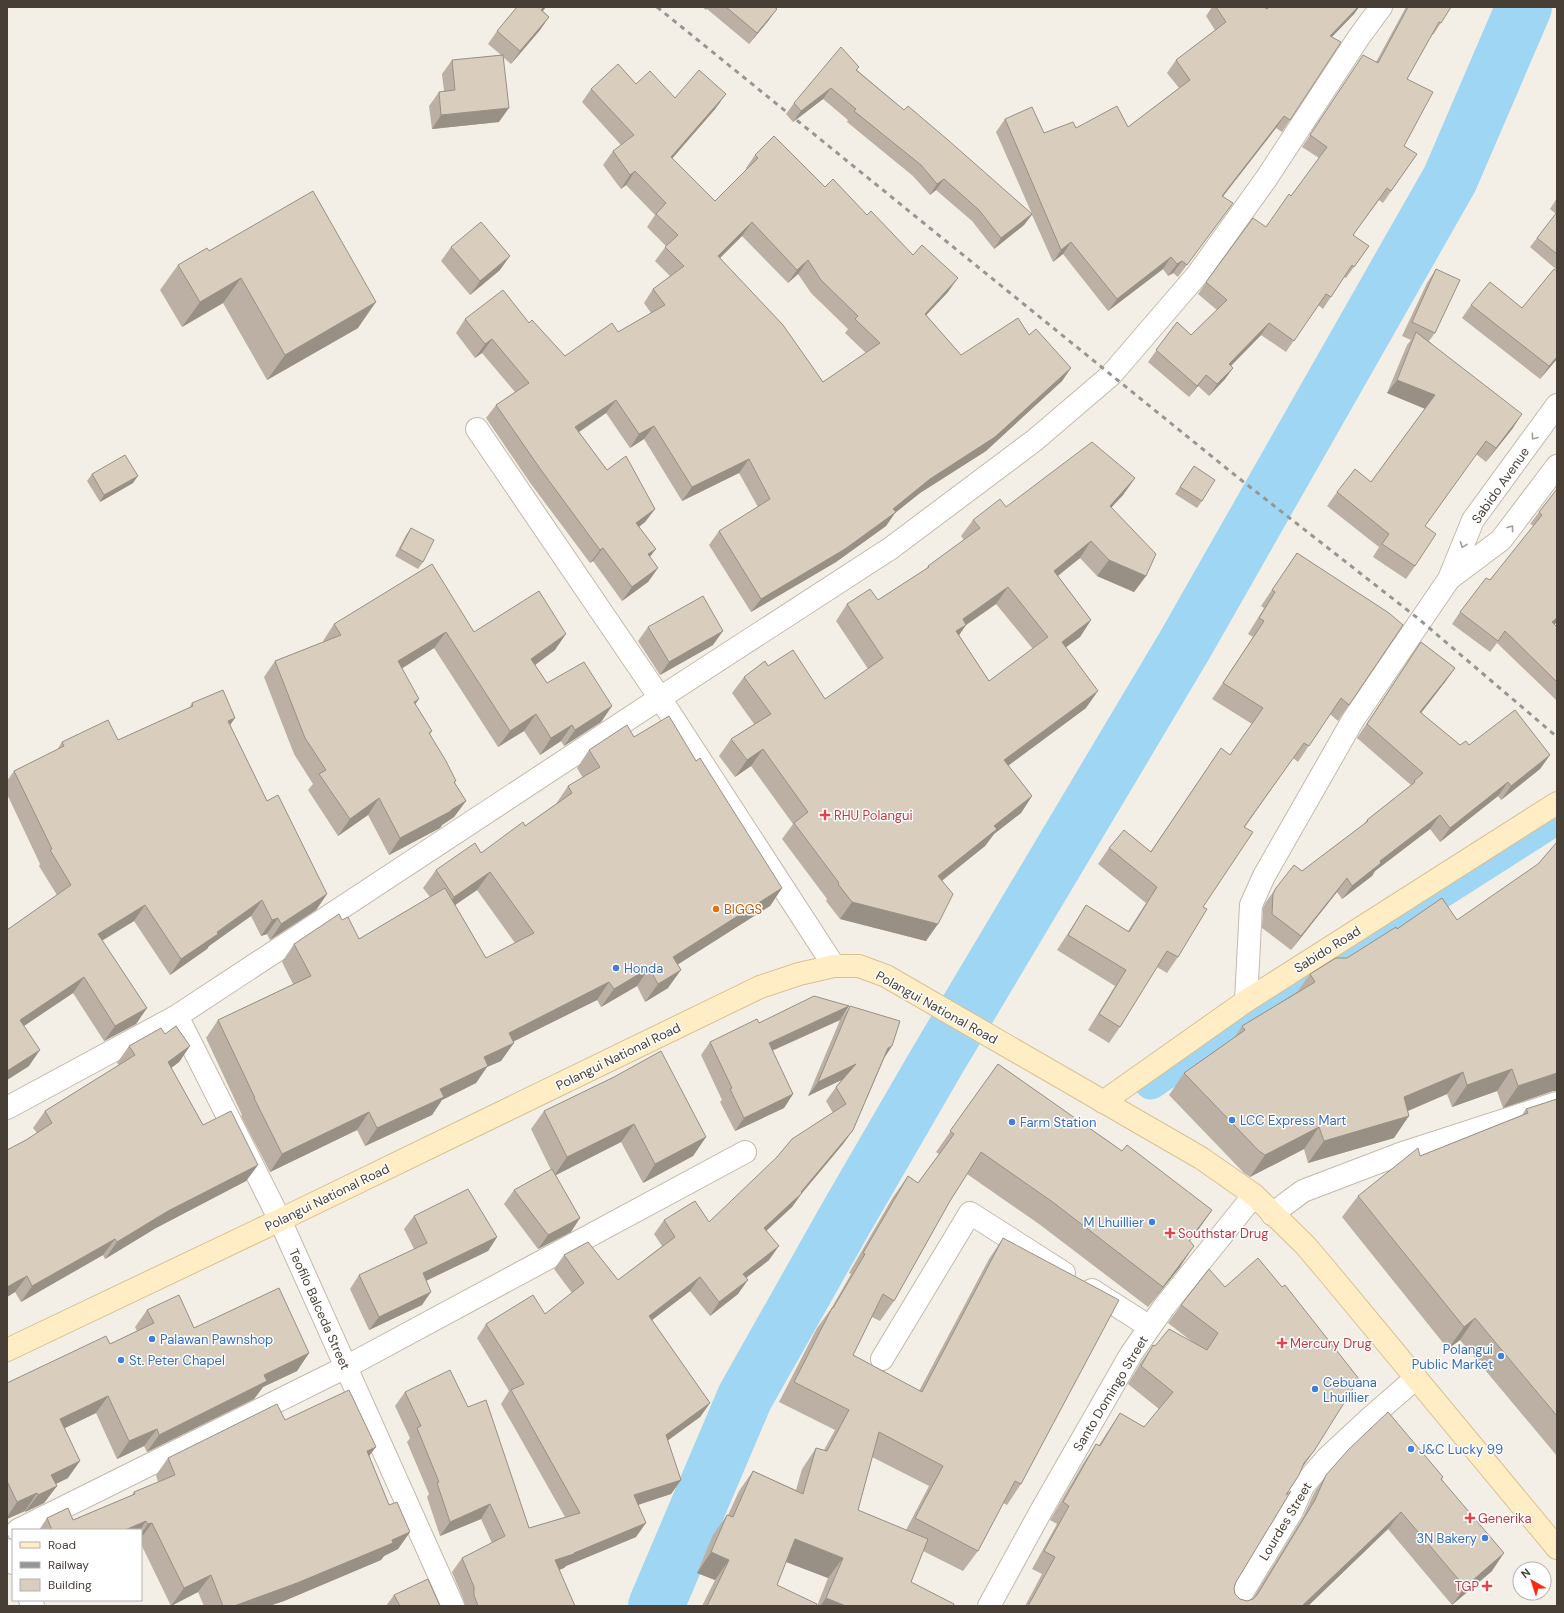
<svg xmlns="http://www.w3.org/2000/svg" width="1564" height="1613" font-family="'DM Sans',sans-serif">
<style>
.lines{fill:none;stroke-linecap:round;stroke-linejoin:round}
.canal{stroke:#9fd6f4;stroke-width:33}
.river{stroke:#9fd6f4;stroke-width:56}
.minor-casing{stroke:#c3b9ab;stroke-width:24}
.tertiary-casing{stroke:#c3b9ab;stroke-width:24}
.secondary-casing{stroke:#d7c193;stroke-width:24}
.minor{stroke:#fff;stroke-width:22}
.tertiary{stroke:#fff;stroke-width:22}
.secondary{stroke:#ffeec5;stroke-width:22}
.rail{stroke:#969696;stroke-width:3;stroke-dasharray:5 5;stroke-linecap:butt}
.wall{fill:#bbb0a3;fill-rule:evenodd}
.shaded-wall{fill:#989085}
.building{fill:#d9cdbe;stroke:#989085;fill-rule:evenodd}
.oneway{stroke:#a39f9a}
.health-dot{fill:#e0444e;stroke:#fff;stroke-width:1.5}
.food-dot{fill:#e8710a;stroke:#fff;stroke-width:1.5}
.shop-dot{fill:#3f7fe0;stroke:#fff;stroke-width:1.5}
.labels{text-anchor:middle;stroke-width:3;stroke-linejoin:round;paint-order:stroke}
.street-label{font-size:13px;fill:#473f35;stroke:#fff}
.health-label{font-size:13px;fill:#be3a42;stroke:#fff;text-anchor:start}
.food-label{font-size:13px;fill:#c56008;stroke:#fff;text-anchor:start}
.shop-label{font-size:13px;fill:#366cbe;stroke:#fff;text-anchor:start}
</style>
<rect width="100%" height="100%" fill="#f4efe6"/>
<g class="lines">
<path class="canal" d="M1151,1083l105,-73 301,-192"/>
<path class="river" d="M656,1606l89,-209 101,-179 91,-157 249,-418 264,-464 74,-172"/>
<defs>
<path id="minor" d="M477,429l183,269 174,268
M177,1016l103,204 173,386
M7,1108l170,-92 483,-318 231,-150 144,-108 76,-65 86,-100 69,-96 93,-142 22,-30
M1272,1214l31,-23 97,-37 157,-51
M1092,1290l58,37
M882,1359l88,-146 94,60
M18,1530l328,-163 399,-215
M7,1550l6,13
M30,1600l3,6
M989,1606l52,-95 90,-157 33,-47 90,-112
M1234,1606l58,-95 11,-25 24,-28 43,-40 46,-40"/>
<path id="tertiary" d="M1449,579l52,-39 56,-74
M1246,1001l5,-96 13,-29 89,-156 96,-141 24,-59 84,-115"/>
<path id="secondary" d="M1103,1102l143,-101 311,-198
M7,1350l273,-130 480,-233 39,-13 35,-8h25l27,10 315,182 53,37 51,50 23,27 229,276"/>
</defs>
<use href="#minor" class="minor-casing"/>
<use href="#tertiary" class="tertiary-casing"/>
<use href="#secondary" class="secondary-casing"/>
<use href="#minor" class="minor"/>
<use href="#tertiary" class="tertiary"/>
<use href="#secondary" class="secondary"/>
<path class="rail" d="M657,7l579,469 184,144 137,117"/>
</g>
<path class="wall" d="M517,7h29l-3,4 6,6 -9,13 -29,34 -8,-7 -4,65 -67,7 -3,-23 10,-14 5,-1 -2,-17 10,-14 49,-5 -13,-11 9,-13z
M702,7h72l-5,13 -20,24 -42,-35 -1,1z
M1212,7h52l3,2 2,-2h90l-5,7 -22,23 -42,83 -8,12 -6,-4 -53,68 1,19 -46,62 -5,-4 -5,3 -5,-7 -55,42 -45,-57 -10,8 -21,-47 -8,10 -30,24 -22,-28 -36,-31 -6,5 -17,-19 -66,-54 1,-2 -25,-21 -30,23 -7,-8 8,-11 65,-36 -2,3 47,40 128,104 -36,-82 9,-13 39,14 32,-5 52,-1 51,-39 -12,-15 9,-13 39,-30 -9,-14z
M1406,7h45l-18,28 -1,-1 -25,45 -3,67 13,8 -34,49 -4,-3 -26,35 16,11 -23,32 -2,-1 -21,32 -5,-4 -32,47 -25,-17 -30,31 2,2 -8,11 -16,17 -11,-10 -9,11 -41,-35 29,-40 14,13 26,-25 -19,-16 8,-12 60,-55 25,-31 28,-38 -17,-11 61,-92 13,7z
M636,84l39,14 41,10 -44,51 43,42 32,-31 -1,-2 9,-13 70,32 42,28 81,77 -22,23 35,40 68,-20 42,33 -9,13 -76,70 -66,42 -25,20 -9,13 -50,36 -85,50 -42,-67 10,-14 39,-24 -19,-34 -57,28 -38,-62 -14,9 -24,-35 -27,19 28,38 48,39 -10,13 -6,5 11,30 8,11 -10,14 -26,19 -29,-40 -3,2 -59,-79 -45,-66 10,-13 19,-13 -33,-39 -7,5 -19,-25 9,-14 64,4 36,33 53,-24 33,-19 -7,-10 9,-14 17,-13 -15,-15 11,-15 -19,-19 8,-12 -29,-30 -5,4 -18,-24 10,-14 8,-6 -39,-43 9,-13zM742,236l46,47 10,-9 13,19 37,36 -3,4 21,20 -43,29 -103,-124z
M1557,198v72l-27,-23 7,-9 19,-24 -6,-5z
M451,247l49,23 -30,25 -29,-34z
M209,251l149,77 -91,52 -44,-77 -41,24 -22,-37 18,-25z
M1436,269l-1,64 -6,8 84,87 -27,34 -10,-8 -51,72 -10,40 -9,13 -33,-22 6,-10 -52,-41 10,-14 34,-10 54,-73 -38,-16 20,-48 4,-5 -9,-4 25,-53z
M1471,305l51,3 35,51 -17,20 -78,-61z
M1194,466l8,35 -5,7 -22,-14z
M92,474l41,9 -33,19 -13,-21z
M1135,478l-12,17 -12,12 35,69 -12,16 -37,-16 -17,-18 -22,18 33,44 -11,17 -14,10 20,61 -78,57 24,31 -11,17 -27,21 -9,12 -43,35 -16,60 -86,-22 -14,-18 1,-2 -45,-60 11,-15 -42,-58 -16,11 -16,-21 12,-17 23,-15 -22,-31 12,-16 24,-11 57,33 43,-30 -32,-48 11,-17 31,-4 48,-31 2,-3 36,-26 -3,-4 12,-16 33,-13zM996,604l37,45 -44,32 -30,-46 7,-10z
M1557,489v133l-3,3 3,2v74l-6,-6 -54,-52 -7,9 -38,-28 8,-12 30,-32 44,-54 -4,-2 9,-12z
M411,528l12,34 -5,7 -23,-13 11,-21z
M1297,553l52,152 -11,16 -8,-7 -32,48 -5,-4 -48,69 -42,80 -25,50 -11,16 -10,-6 -37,60 -11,16 -21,-13 27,-44 -58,-36 19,-29 10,-16 42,26 18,-28 -48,-39 11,-16 42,3 70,-103 9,7 22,-31 -40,-25 41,-62 -5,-3 16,-26 -3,-2z
M334,624l140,8 81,18 -20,15 12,18 65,23 -11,16 -37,24 -3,-5 -21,14 -16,-24 -26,16 -64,-99 -32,20 13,36 17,27 -2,3 25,49 11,18 -12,16 -12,8 -2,3 -51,27 -21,-40 -30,21 -30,-46 5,-6 -19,-30 -30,-77 11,-16 49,-19 -1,-1z
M648,627l65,18 -53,30 -22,-34z
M1421,642l34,26 -10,14 -24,31 39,32h9l81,10 -10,14 -39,31 -3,-4 -58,46 -10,-13 -55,42 -3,5 -30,23 -5,-7 -46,58 -29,-22 1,-20 3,-6 10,-14 26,-17 61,-46 4,-5 44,-35 -54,-47z
M192,703l38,23 37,75 60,93 -11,16 -46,30 -3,-6 -6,2 -10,-20 -42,30 -2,3 -37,26 -36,-54 -32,20 45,67 -11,16 -32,17 -31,-48 -49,33 5,40 -22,14v-150l50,-35 -18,-29 1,-2 -33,-70v-13l7,-10 43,-21 5,-8 56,-2 71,-32z
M634,737l62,24 86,127 -12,18 -93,59 -9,23 -23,14 -8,-16 -36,21 -4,-7 -84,42 -12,19 -14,6 -11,16 -34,17 -10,15 -67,31 -8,-16 -87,42 -29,-56 1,-1 -36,-77 12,-18 75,-36 -11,-22 12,-18 48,-24 17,19 71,-42 -7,-9 13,-18 45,-17 44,-27 31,-22 12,-18 15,-8 -6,-10 12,-18zM477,890l38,53 -29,15 -31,-53z
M1397,929l156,162 -50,17 -6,-17 -45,16 -5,-13 -39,17 -14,27 -86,25 -4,-14 -54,28 -6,-4 -75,-78 15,-22 50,-35 8,-12 55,-34 13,-18 37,-16z
M849,1006l-9,14 -68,31 21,43 -9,14 -49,23 -15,-29 2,-2 -21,-45 9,-13 49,-19z
M850,1006l34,53 -31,71 -10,14 -41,49 -10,14 -25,23 2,30 -23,18 -8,16 -28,22 -20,-25 -38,29 58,83 -10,14 -33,24 14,39 -10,14 -33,11 -2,32 -70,29 -2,2 -5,2 16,36h-110l-1,-5 -12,-29 10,-14 30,-15 -11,-24 -41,17 -13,-39 2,-3 -22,-52 3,-4 -15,-32 10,-14 63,15 61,121 36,-11 -64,-113 8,-13 -32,-53 9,-14 59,-10 27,-21 -18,-24 10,-14 54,25 44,-34 -8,-12 10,-14 45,2 124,-109 -7,-12 10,-14 6,-8 -34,17 32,-76z
M165,1034l25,12 -11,16 -8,6 32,57 55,40 -12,16 -90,47 -51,31 -2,-4 -82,47 -6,-10 -8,5v-147l19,-10 11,-7 -4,-5 12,-17 74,-46 -2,-2 12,-17z
M998,1064l124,87 90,59 -22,31 -10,26 -32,40 -109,-83 -72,-50 -17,27 -56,100 -14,20 -8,-4 -19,38 66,36 70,-132 14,-21 18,246 -14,21 -4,-2 -25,48 -15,20 -40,-20 -12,31 42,24h-136l11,-28 -42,-16 -9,23 39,21h-114l13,-26 -18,-7 16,-38 14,-20h1l11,-24 14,-20 43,19 6,-21 14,-21 8,2 11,-20 -56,-28 38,-74 14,-19 20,-35 -2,-1 44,-76 15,-21 10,7 21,-29 -3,-2zM872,1457l57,29 -23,44 -48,-20z
M614,1077l92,60 -13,19 -50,27 -22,-41 -65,33 15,57 -33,17 -34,-45 10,-14 37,-20 -20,-41 13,-18z
M1557,1099v357l-97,-116 -12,9 -106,-132 16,-21 62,-40 102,-41 4,-6z
M414,1216l83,21 -9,14 -62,30 -4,24 -53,25 -19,-41 9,-14 55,-26 -10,-20z
M1209,1269l93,199 -66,114 -2,6 1,6 5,5 7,2 6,-3 50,-81 11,-24 12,-18 117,2 -1,2 50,92 -40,34 -64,-76 -80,77h-283l17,-32 -10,-5 25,-45 -7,-4 34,-58 12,-18 3,1 9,-14 12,-18 24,14 15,-18 -31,-25 13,-22 12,-17 2,1 39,-3 -26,-20 13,-18z
M147,1310l47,18 115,25 -12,18 -34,16 -9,12 -107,53 -3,-6 -27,13 -21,-46 -31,15 3,50 -12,6 1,2 -13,17 -19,9v-1l-18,8v-136l103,-39 27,-13 -2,-4z
M285,1420l84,36 20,49 21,27 -12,17 -14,7 -3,4 -97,41 -15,5h-65l-6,-14 -27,14 -30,-62v-14h-102l8,-12 26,2 59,-25 2,-3 24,-10 -2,-7 12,-17z
M394,1595l46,11h-54z"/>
<path class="shaded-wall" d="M544,7h2l-14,16 9,-13z
M1358,7h1l-5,7 -33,34 9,-12z
M777,9l-8,11 -20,24 8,-11z
M549,17l-9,13 -29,34 9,-13z
M831,88l-8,11 -30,23 8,-11z
M726,94l-10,14 -55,63 10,-14z
M509,108l-10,14 -67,7 9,-14z
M1284,116l-8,12 -62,80 8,-12z
M635,171l-9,14 -5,4 9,-14z
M944,179l-8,11 -6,5 7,-11z
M1032,214l-8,11 -30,24 7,-11z
M752,222l-10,14 -34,34 10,-14z
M1071,242l-8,12 -10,8 8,-12z
M510,256l-10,14 -30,25 10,-14z
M1171,257l-8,12 -55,42 9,-12z
M808,260l-10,14 -10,9 9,-13z
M1182,261l-9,12 -5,3 9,-12z
M241,278l-18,25 -41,24 18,-25z
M958,278l-10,14 -33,35 10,-13z
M376,302l-18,26 -91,52 18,-25z
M1269,323l-8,12 -40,41 8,-12z
M492,339l-10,14 -7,5 10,-14z
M1557,357v2l-17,20 9,-13z
M1071,368l-9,13 -76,70 -66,42 -25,20 -9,13 -50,36 -85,50 10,-13 132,-90 37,-30z
M1233,368l-8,11 -16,17 8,-12z
M1206,375l-8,11 -9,11 8,-11z
M1397,380l38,15 -9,14 -39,-16z
M616,400l-10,13 -40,28 9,-14z
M1522,414l-9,14 -27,34 10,-14z
M654,426l-10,13 -14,9 9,-14z
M749,459l-10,14 -57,28 10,-14z
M138,476l-5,7 -33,19 4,-7z
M1135,478l-12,17 -25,27 12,-16z
M655,509l-10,13 -18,14 9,-13z
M1091,541l-11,17 -38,30 12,-17z
M603,548l-10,13 -3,2 10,-13z
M656,549l-10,13 2,-8z
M1109,560l37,16 -12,16 -37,-16z
M658,568l-10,14 -26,19 10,-14z
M1008,587l-12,17 -30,21 -11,16 -11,7 19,-29z
M1557,618v4l-13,12 8,-12z
M1091,620l-11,17 -30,22 12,-17z
M723,631l-10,14 -53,30 9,-13z
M446,632l-12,16 -47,30 11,-17z
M566,634l-11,16 -35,26 11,-17z
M1455,668l-10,14 -34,44 9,-14z
M1098,691l-12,17 -93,69 11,-17z
M419,699l-12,17 7,-14z
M612,706l-11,16 -37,24 11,-16z
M536,714l-12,17 -26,16 12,-16z
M235,718l-11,16 4,-13z
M572,725l-11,16 -21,14 11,-17z
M763,749l-12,17 -16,11 12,-17z
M1550,755l-10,14 -39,31 10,-14z
M1508,782l-10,14 -58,46 10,-14z
M1032,796l-11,17 -27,21 -9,12 -59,47 12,-17 56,-50z
M379,798l-11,17 -30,21 12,-17z
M466,801l-12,16 -12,8 -2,3 -51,27 11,-17 51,-28z
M1440,815l-10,14 -55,42 -3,5 -30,23 10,-13 28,-25z
M490,872l-13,18 -35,24 12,-17z
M1347,878l-10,14 -46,58 10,-14z
M782,888l-12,18 -109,69 12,-18z
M327,894l-11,16 -46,30 11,-16z
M262,900l-11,16 -42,30 -2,3 -37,26 11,-16z
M852,902l86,22 -12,17 -86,-22z
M145,905l-11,16 -48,29 12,-16z
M278,918l-11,16 -6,2 11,-16z
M649,968l-12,18 -36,21 13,-18z
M681,970l-13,18 -23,14 13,-18z
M84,977l-11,16 -64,43 11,-16z
M609,982l-12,18 -101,50 13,-17z
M849,1006l-9,14 -80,36 9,-13z
M147,1008l-11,16 -32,17 11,-15z
M514,1043l-13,18 -14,6 -11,16 -34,17 -10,15 -67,31 12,-18 63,-39 44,-32z
M190,1046l-11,16 -22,17 11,-17z
M892,1046l-9,14 5,-12z
M40,1050l-11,16 -22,14v-9z
M856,1064l-10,14 -38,18 10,-14z
M1512,1069l-15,22 -45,16 15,-22z
M1463,1072l-16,22 -58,25 15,-22z
M1557,1073v18h-4l-50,17 15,-22z
M793,1094l-9,14 -49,23 9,-13z
M369,1112l-12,18 -87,42 12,-18z
M1409,1116l-15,22 -86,25 16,-22z
M634,1124l-13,18 -67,34 13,-19z
M1319,1127l-15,22 -54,28 15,-22z
M853,1130l-10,14 -41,49 -10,14 -38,35 10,-14 37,-36z
M706,1137l-13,19 -50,27 12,-19z
M258,1165l-12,16 -90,47 -51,31 12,-17 51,-31z
M1212,1210l-14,20 -23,30 14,-20z
M580,1218l-9,14 -33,17 10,-14z
M497,1237l-9,14 -75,36 10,-14z
M115,1239l-12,16 -82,47 11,-16z
M779,1246l-10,14 -36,28 10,-14z
M1194,1246l-14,21 -32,40 15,-20z
M27,1276l-12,16 -8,5v-10z
M700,1277l-10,14 -51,39 10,-14z
M748,1280l-10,14 -28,22 9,-14z
M431,1292l-9,13 -53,25 10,-13z
M1475,1318l-15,22 -12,9 16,-22z
M309,1353l-12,18 -34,16 -9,12 -107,53 12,-17 105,-60z
M108,1396l-12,17 -48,23 12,-17z
M710,1403l-10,14 -44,32 10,-14z
M157,1429l-13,17 -27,13 12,-18z
M376,1447l-13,17 4,-13z
M1314,1451l-12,17 2,-5z
M80,1461l-12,17 -29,14 12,-17z
M681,1480l-10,14 -46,15 9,-14z
M57,1486l-13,17 -19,9 13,-17z
M37,1493l-12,18 -18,8v-2l10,-15z
M490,1504l-9,15 -41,17 10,-14z
M1401,1512l-13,17 -80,77h-6z
M146,1521l-6,9h-15z
M152,1523l-11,15v-4l7,-10z
M646,1523l-10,14 -70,29 -2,2 -19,7 10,-15z
M410,1532l-12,17 -14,7 -3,4 -97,41 -15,5h-35l158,-66z
M795,1539l48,19 -15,20 -47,-18z
M711,1552l18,8 -14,20 -18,-7z
M1504,1553l-12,18 -40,34 13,-18z
M211,1575l-13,17 -27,14 13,-18z
M826,1598l20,8h-26z"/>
<path class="building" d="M517,7h20l2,1 -1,-1h6l-3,3 8,7 -29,34 -23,-20z
M726,7h48l3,2 -20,24z
M1216,7h48l3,2 2,-2h89l-28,29 11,6 -51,78 -6,-4 -62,80 11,7 -46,62 -5,-4 -5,3 -6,-7 -54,42 -46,-57 -10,8 -56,-131 27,-12 12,26 29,-11 3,6 41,-22 11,21 62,-47 -14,-20 50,-38z
M1408,7h43l-10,16 -2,-1 -32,57 26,13 -29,54 13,8 -26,37 -4,-3 -34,47 16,11 -15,21 -2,-2 -21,32 -5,-3 -32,47 -25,-18 -40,41 4,4 -16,16 -11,-9 -9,11 -41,-36 21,-28 14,13 36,-35 -21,-18 47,-64 13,9 23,-33 2,2 36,-49 -17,-12 53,-80 15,8z
M841,47l18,20 -3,3 48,40 4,-4 40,34 84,74 -31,24 -22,-28 -35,-31 -7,5 -16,-19 -67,-54 2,-2 -25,-21 -30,23 -7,-8z
M503,55l6,53 -68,7 -2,-23 16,-2 -3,-30z
M618,64l18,20 14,-13 25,27 24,-28 27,24 -55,63 44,44 43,-43 -3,-3 19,-19 51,51 8,-8 34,36 4,-4 42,44 9,-10 36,33 -33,36 36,41 57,-37 11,17 7,-6 35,39 -76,69 -65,42 -37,30 3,3 -51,37 -84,50 -42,-68 51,-32 -21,-40 -57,28 -38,-61 -15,8 -23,-34 -41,27 32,43 19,-14 29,53 -19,14 20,26 -8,5 10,14 -26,19 -29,-39 -3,2 -59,-80 -45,-65 33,-22 -37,-44 -7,5 -20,-25 38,-29 26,33 3,-3 33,36 47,-33 6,9 47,-27 -12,-16 31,-23 -19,-19 13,-12 -22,-21 10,-11 -31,-32 -5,4 -17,-24 21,-16 -43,-46zM752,222l45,48 11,-10 13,20 37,36 -3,3 25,24 -57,39 -40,-57 -65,-69z
M313,191l63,111 -91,53 -44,-77 -41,24 -22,-37 29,-17 2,3z
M1557,212v42l-20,-16z
M481,222l29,34 -30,25 -29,-34z
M1436,269l24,11 -25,53 -23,-11z
M1554,269l3,2v86l-8,9 -78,-61 19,-23 32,26z
M1416,332l106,82 -26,34 -10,-7 -61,85 11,8 -21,32 -33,-22 7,-10 -52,-42 18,-23 16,13 64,-87 -38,-15z
M1092,442l43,36 -25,28 46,48 -10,22 -37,-16 -18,-19 -37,30 37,49 -29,22 36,49 -94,69 28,36 -38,30 3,3 -59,47 15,18 -15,30 -86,-22 -14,-18 1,-1 -45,-60 14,-11 -45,-63 -16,11 -16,-21 40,-25 -27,-37 21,-16 3,5 25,-16 32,49 58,-41 -36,-54 23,-15 8,11 51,-33 -1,-1 52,-38 -7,-8 27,-21 6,8zM1008,587l40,50 -59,44 -33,-50 10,-6 -3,-6z
M125,455l13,21 -34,19 -12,-21z
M1194,466l21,14 -13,21 -22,-14z
M1557,489v129l-5,4 5,5v55l-52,-51 -7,10 -38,-29 26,-34 4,2 52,-65 -3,-3z
M411,528l23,12 -11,22 -23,-13z
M1297,553l92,60 14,12 -54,80 -8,-7 -32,48 -5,-3 -60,84 9,5 -50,75 4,2 -29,48 -11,-6 -47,76 -21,-13 27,-44 -58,-35 18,-30 43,27 28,-45 -48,-39 15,-18 27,22 70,-104 9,7 33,-47 -40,-25 41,-62 -5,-3 16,-26 -3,-2z
M432,564l42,68 65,-41 27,43 -35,25 16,24 37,-21 28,44 -37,24 -3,-5 -21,13 -15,-24 -26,17 -64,-99 -48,29 21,38 -5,3 18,29 -3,2 17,28 10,20 -2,1 12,19 -15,9v1l-51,27 -21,-40 -29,21 -31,-45 7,-4 -21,-32 -30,-77 66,-26 -7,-11z
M703,596l20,35 -54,31 -21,-35z
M1421,642l34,26 -35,44 40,33 6,-4 3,4 46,-35 35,45 -39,31 -3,-4 -58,46 -10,-13 -60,46 1,2 -29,23 -5,-8 -46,58 -29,-22 1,-20 3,-6 18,-23 8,6 66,-50 -1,-1 48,-38 -1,-1 9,-8 -56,-49z
M223,690l12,28 -7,3 39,80 11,-6 49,99 -46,30 -3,-6 -6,2 -10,-20 -45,32 1,2 -37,25 -36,-54 -47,29 49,74 -32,18 -31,-49 -64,43 20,30 -33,21v-141l64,-45 -21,-35 2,-1 -38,-78 50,-25 -2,-4 46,-22 10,20 75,-34 -1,-3z
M669,716l27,45 4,-3 82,130 -109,69 8,13 -23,14 -9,-16 -35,21 -5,-7 -100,51 5,10 -30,14 4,9 -48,23 4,8 -67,31 -8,-16 -87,42 -28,-56h1l-37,-78 93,-44 -17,-32 45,-30 3,6 6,-3 11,22 86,-51 41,70 48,-25 -44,-61 -36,25 -18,-27 39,-27 6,10 42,-31 2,4 47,-33 -4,-7 32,-19 -11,-17 38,-25 7,12z
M1557,842v231l-39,13 -6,-17 -45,16 -4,-13 -59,25 5,19 -85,25 -5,-14 -54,28 -6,-4 -75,-78 61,-43 -3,-4 73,-44 -5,-8 26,-16h11l49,-31 1,2 45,-31 15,22 81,-56z
M814,996l35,10 -80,37 24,51 -49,24 -14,-29 2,-1 -22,-46 47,-23 2,4z
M850,1006l50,15 -8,25 -4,2 -35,82 -52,62 1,1 -38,35 15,18 -36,28 5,6 -29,22 -19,-25 -51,39 61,87 -44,32 15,45 -47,15 12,28 -72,30v1l-19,6 20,46h-97l-4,-11v-8l-12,-29 43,-22 -15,-32 -40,18 -13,-39 2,-1 -22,-54 4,-2 -16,-34 45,-22 18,37 18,-7 43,128 51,-15 -69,-123 13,-6 -38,-60 47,-29 12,19 39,-31 -20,-28 24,-13 30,38 57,-43 -11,-17 31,-19 14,21 68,-65 15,-18 54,-35 -10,-17 20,-23 -38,18z
M176,1026l14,20 -22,16 35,63 28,-14 27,54 -90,46 -51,31 -2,-3 -83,47 -5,-10 -20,11v-137l19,-10 26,-17 -7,-12 90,-56 -6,-9 32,-18 4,6z
M661,1051l45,86 -51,27 -21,-40 -67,33 -23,-46 70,-34z
M998,1064l124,87 5,-6 85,65 -23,30 5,6 -31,41 -109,-84 -73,-51 -31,49 -56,100 -11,-7 -30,61 69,37 81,-154 116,62 -98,184 -6,-3 -37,70 -63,-33 28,-52 -64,-34 -21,78 70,29 -17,43 43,22 -1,2h-107l-20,-8 17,-40 -48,-19 -18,46 40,19 -1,2h-109l22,-46 -18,-8 16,-37 6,2 20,-46 50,23 13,-46 11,3 22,-41 -55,-28 38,-74h1l32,-54 -2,-1 45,-77 10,7 36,-49 -4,-3z
M1557,1099v317l-82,-98 -11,9 -106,-131 60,-48 2,8 108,-43 -2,-4z
M552,1169l28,49 -32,17 -34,-45z
M468,1189l29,48 -74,36 8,19 -52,25 -20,-42 68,-32 -13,-27z
M1258,1258l24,29 3,-2 74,94 -45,72 -10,12 -5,12 -13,20 5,-4 -55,91 -2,6 1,6 5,5 7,2 6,-2 4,-4 58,-95 11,-25 23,-26 39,-37 55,65 -2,2 63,74 -39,34 -64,-75 -99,94h-274l27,-49 -11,-6 25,-45 -6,-4 33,-58 4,2 20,-33 24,14 29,-35 -32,-26 12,-21 2,1 14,-17 38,21 11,-17 -37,-28 28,-36 16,18z
M279,1288l30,65 -45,22 3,6 -108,54 -2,-6 -28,12 -21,-45 -48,23 20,42 -29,14 6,11 -19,9 -1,-2 -20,9 -10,-21v-98l99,-47 4,8 44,-21 -7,-13 32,-15 15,33z
M349,1390l27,57 -9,4 22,54 8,-3 13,30 -18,8 1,3 -96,40 -63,23h-11l-12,-31 -27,13 -32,-65 -4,1 -2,-3 -21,9h-73l-5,-12 21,-10 5,12 62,-26 -1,-2 41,-17 -7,-17 109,-54 8,16z
M428,1579l12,27h-40l-6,-11z"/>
<defs><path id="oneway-chevron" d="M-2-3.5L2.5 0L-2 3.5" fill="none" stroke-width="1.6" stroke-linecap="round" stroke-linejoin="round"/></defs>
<g class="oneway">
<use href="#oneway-chevron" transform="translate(1534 437) rotate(126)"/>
<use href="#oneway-chevron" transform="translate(1511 528) rotate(-53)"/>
<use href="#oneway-chevron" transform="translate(1463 545) rotate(112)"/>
</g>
<g class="health-dot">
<path d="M823 809h4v4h4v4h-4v4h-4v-4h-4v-4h4z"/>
<path d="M1168 1227h4v4h4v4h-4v4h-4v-4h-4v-4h4z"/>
<path d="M1280 1337h4v4h4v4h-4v4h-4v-4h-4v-4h4z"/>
<path d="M1468 1512h4v4h4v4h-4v4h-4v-4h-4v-4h4z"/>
<path d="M1485 1580h4v4h4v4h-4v4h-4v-4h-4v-4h4z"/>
</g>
<circle class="food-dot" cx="716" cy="909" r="4"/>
<g class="shop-dot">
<circle cx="616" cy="968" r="4"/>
<circle cx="1232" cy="1120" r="4"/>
<circle cx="1012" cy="1122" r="4"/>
<circle cx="1152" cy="1222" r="4"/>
<circle cx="152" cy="1339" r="4"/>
<circle cx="1501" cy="1356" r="4"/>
<circle cx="121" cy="1360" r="4"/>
<circle cx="1315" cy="1389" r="4"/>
<circle cx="1411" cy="1449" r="4"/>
<circle cx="1485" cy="1538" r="4"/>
</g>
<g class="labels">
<g class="street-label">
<text transform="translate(1500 485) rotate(-55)" y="5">Sabido Avenue</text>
<text transform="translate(1327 949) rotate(-32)" y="5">Sabido Road</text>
<text transform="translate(937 1007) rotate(29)" y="5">Polangui National Road</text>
<text transform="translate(618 1056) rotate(-26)" y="5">Polangui National Road</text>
<text transform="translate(327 1197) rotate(-26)" y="5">Polangui National Road</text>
<text transform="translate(320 1309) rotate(66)" y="5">Teofilo Balceda Street</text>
<text transform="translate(1110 1393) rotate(-59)" y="5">Santo Domingo Street</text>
<text transform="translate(1285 1521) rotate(-59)" y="5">Lourdes Street</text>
</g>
<g class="health-label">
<text x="834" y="820">RHU Polangui</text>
<text x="1178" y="1238">Southstar Drug</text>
<text x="1290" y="1348">Mercury Drug</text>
<text x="1478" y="1523">Generika</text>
<text x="1479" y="1591" text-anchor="end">TGP</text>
</g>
<g class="food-label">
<text x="724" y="914">BIGGS</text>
</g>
<g class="shop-label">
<text x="624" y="973">Honda</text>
<text x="1240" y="1125">LCC Express Mart</text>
<text x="1020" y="1127">Farm Station</text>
<text x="1144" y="1227" text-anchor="end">M Lhuillier</text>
<text x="160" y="1344">Palawan Pawnshop</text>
<text x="1493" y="1354" text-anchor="end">Polangui<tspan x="1493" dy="15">Public Market</tspan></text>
<text x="129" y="1365">St. Peter Chapel</text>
<text x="1323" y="1387">Cebuana<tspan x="1323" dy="15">Lhuillier</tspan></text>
<text x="1419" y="1454">J&amp;C Lucky 99</text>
<text x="1477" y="1543" text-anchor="end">3N Bakery</text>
</g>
</g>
<rect width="1564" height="1613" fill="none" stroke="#473f35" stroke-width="16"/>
<rect x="12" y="1529" width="130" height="72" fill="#ffffff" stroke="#b5b2ae"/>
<rect x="20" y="1542" width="20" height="6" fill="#ffeec5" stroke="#b5b2ae"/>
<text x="48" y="1549" font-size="12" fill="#473f35">Road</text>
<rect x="20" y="1562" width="20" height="6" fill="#969696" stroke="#b5b2ae"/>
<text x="48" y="1569" font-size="12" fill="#473f35">Railway</text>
<rect x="20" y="1579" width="20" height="12" fill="#d9cdbe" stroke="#b5b2ae"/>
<text x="48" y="1589" font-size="12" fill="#473f35">Building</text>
<g transform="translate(1532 1581) rotate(321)"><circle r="19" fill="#ffffff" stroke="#b5b2ae"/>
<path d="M0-3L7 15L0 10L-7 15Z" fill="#ff2812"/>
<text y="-6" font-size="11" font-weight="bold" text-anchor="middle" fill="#473f35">N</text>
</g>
</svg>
